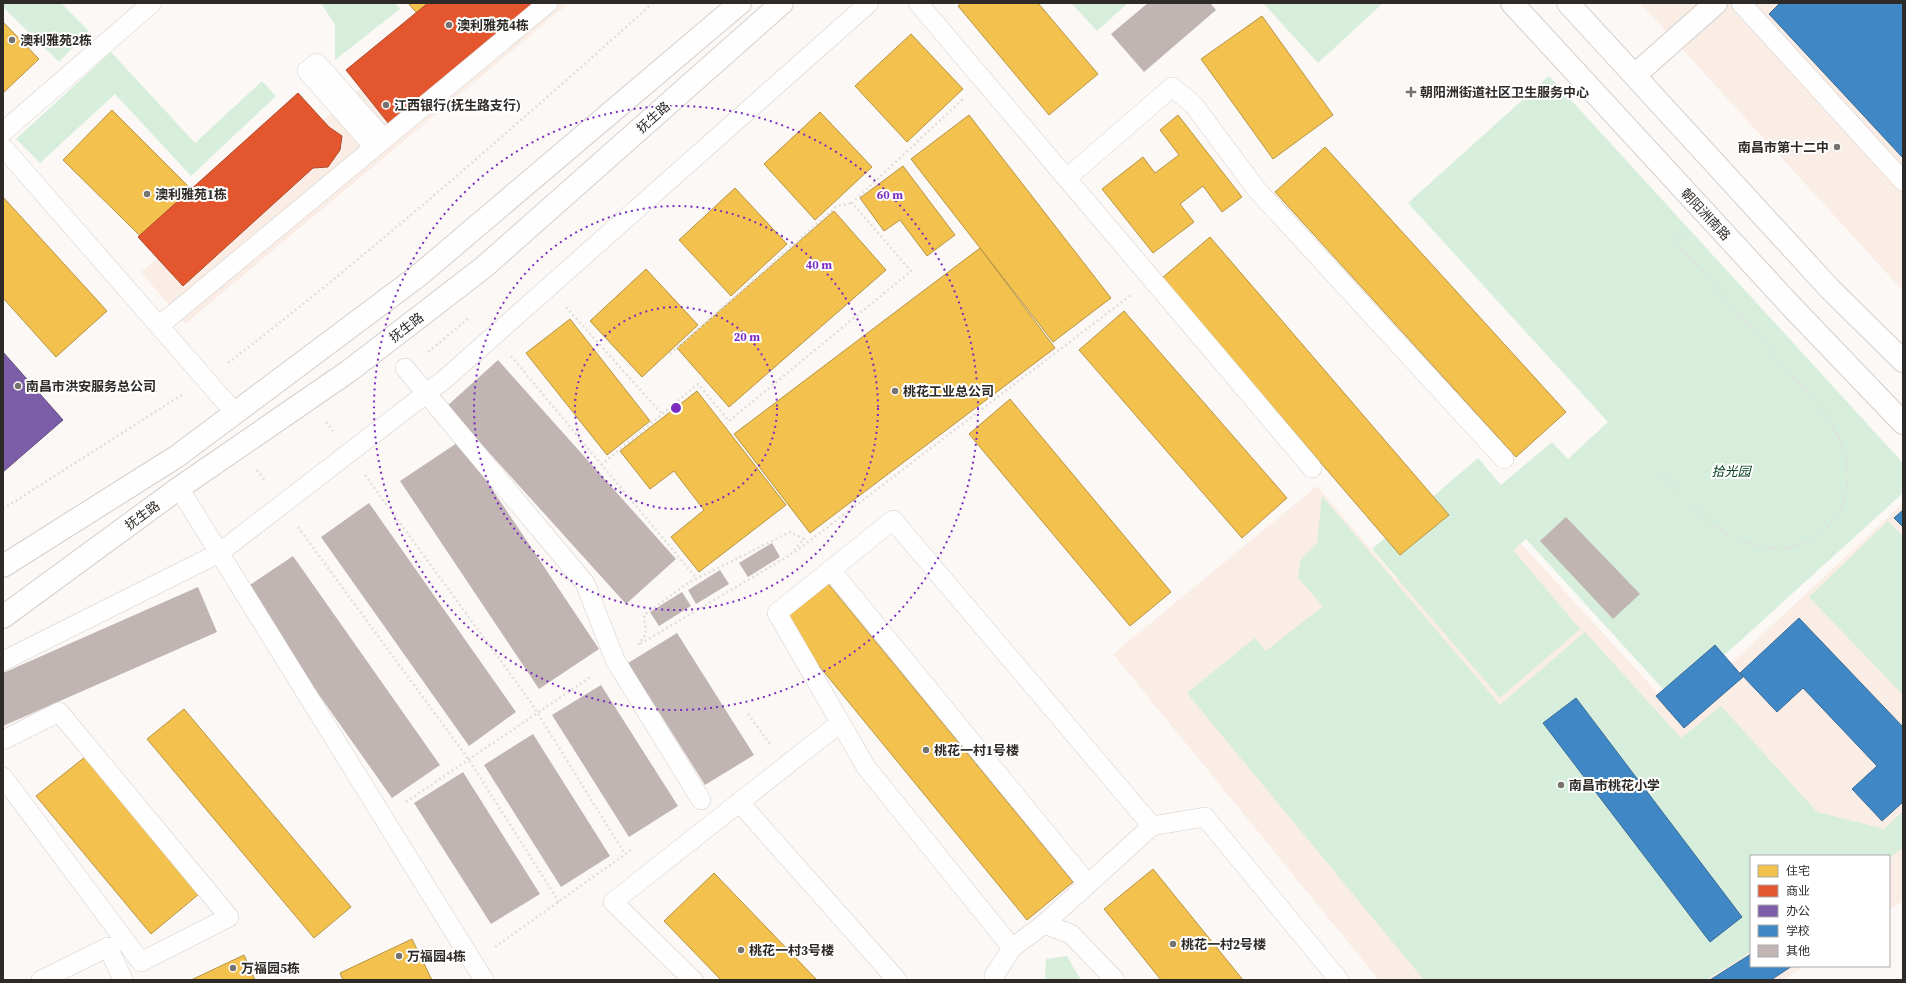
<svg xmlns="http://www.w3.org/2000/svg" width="1906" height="983" font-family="'Source Serif 4','Noto Sans SC',serif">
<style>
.built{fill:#f9ede5}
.green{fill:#d6eedb}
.homes{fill:#f2c14e;stroke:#b79442}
.shops{fill:#e4572e;stroke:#ad4a2c}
.offices{fill:#7b5ea7;stroke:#644e81}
.schools{fill:#3f88c5;stroke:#3a6c96}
.building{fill:#c1b5b3}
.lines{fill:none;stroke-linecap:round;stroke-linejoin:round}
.service-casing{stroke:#d3cfcc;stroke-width:20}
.minor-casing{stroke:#d3cfcc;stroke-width:24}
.secondary-casing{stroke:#d3cfcc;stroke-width:24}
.path{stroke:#e1dfde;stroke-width:2.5;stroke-dasharray:2 3;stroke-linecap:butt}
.service{stroke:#fffefe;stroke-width:19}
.minor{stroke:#fffefe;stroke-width:22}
.secondary{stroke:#fffefe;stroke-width:22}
.path-bridge{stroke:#e1dfde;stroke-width:2.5;stroke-dasharray:2 3;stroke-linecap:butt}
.ring{fill:none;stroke:#7b2cbf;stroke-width:2;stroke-dasharray:2 4}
.poi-dot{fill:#76726f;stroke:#fff;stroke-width:1.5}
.labels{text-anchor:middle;stroke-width:4;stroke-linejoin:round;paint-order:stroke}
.poi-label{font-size:13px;font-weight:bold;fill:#2e2a27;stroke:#fff;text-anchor:start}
.street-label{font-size:13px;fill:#2e2a27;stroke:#fff}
.park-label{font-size:13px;font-style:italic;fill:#064021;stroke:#fff}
.centre{fill:#7b2cbf;stroke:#fff;stroke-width:2}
.ring-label{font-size:12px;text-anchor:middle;font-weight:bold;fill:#7b2cbf;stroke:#fff;stroke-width:4;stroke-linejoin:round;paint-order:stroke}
</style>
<rect width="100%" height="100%" fill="#fcf8f6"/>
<path class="built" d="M463,3h106l-384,321 -44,-52z
M1640,3h263v288z
M1317,486l79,93 88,-76 193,211 226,-211v398l-14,9v-54h-138v110h54l-21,14h-405l-266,-326z"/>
<path class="green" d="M3,3h58l28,28 -30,31 -56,-55z
M321,3h74l5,6 -65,51v-35z
M1071,3h57l-31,28z
M1263,3h120l-65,60z
M111,52l84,91 67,-62 14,15 -85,80 -76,-82 -75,69 -24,-24z
M1549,76l354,387v30l-229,208 -148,-162 -13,11 67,79 -80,69 -128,-149 106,-91 23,27 51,-43 16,17 40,-37 -200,-219z
M1322,496l178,209 85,-73 96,106 40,-32 96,106 67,17 19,-18v37l-14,10v-2h-138v96l-45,28h-282l-237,-287 68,-55 11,13 57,-45 -25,-28 3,-19 16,-16z
M1888,521l15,15v159l-94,-98z
M1067,956l14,24h-36l1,-21z"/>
<path class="homes" d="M408,3h90l-52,44z
M962,3h76l60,71 -49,41 -91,-109z
M1262,16l71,99 -60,44 -72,-100z
M3,22l36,37 -36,34z
M911,34l52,55 -56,53 -52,-56z
M112,110l119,119 -48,49 -120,-118z
M820,112l52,55 -57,53 -51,-56z
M969,115l142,183 -58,44 -142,-183z
M1178,115l64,82 -20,15 -19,-26 -23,18 14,18 -41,31 -51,-64 41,-32 12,16 24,-18 -19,-25z
M1325,147l241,265 -50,45 -241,-265z
M903,166l52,69 -28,21 -27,-36 -16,11 -24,-33z
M735,188l52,56 -56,52 -52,-56z
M3,197l104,114 -51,46 -53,-59z
M834,211l52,59 -157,137 -52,-59z
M1210,237l239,278 -49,40 -238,-277z
M980,248l75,100 -245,185 -76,-99z
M646,269l52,56 -56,52 -52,-56z
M1124,311l163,187 -45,40 -163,-188z
M570,319l80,102 -43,34 -81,-102z
M697,391l89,114 -87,67 -28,-35 33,-27 -30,-39 -24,18 -30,-38z
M1010,399l161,193 -41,34 -161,-192z
M825,580l248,302 -46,38 -248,-303z
M184,709l167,198 -37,31 -167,-199z
M85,757l114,137 -48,40 -115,-138z
M1153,869l90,111h-82l-57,-71z
M714,873l103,107h-96l-57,-59z
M412,939l20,41h-89l-3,-7z
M244,955l11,25h-64z"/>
<path class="shops" d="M428,3h109l-148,121 -43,-54z
M298,93l31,34 13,9 -2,14 -12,17 -15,1 -130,118 -45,-49z"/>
<path class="offices" d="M3,352l60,68 -60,52z"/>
<path class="schools" d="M1780,3h123v155l-134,-144z
M1903,510v17l-9,-9z
M1799,618l104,109v75l-21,19 -30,-32 25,-23 -74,-78 -26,24 -37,-39z
M1715,645l28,32 -59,51 -28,-32z
M1576,698l166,219 -32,25 -167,-219z
M1751,954v12h41l-21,14h-61z"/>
<path class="building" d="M1148,3h62l6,7 -72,62 -33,-38z
M498,360l178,199 -50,45 -179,-198z
M460,441l139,208 -60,40 -139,-208z
M369,503l147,209 -47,34 -148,-209z
M1566,517l74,77 -27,25 -73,-78z
M772,543l8,14 -32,20 -9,-14z
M293,556l147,209 -48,33 -148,-209z
M720,570l9,14 -33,20 -8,-14z
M198,587l19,45 -214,94v-53z
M682,592l9,14 -32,20 -9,-14z
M677,633l77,122 -49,30 -77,-122z
M601,685l77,121 -49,31 -77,-122z
M533,734l77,122 -49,31 -77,-122z
M463,772l77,122 -49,30 -77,-121z"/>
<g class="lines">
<defs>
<path id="service" d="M918,3l394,465
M1741,3l162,178
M3,132l149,-129
M3,147l232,266
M374,147l-67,-76 10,-8 67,76
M1067,178l105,-91 21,17 64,86 247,269
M159,326l389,-323
M405,368l180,215 30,77 86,140
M179,488l305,492
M831,570l257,314
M3,661l216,-108 226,-174 424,-376
M3,740l56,-28 170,205 -88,45 -138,-185
M739,802l158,178
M1152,826l53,-9 134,163
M1012,948l32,-24 27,10 44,46
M41,980l67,-33 15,33
M693,980l-80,-78 227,-179
M995,980l-1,-4 18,-28 -146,-181 -89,-154 116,-93 259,306 -108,98"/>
<path id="minor" d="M1635,75l81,-72"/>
<path id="secondary" d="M1512,3l279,303 112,117
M1568,3l262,286 73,72
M3,566l173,-109 242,-181 322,-273
M3,617l176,-129 170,-117 135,-104 298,-264"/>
</defs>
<use href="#service" class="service-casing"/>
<use href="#minor" class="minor-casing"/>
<use href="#secondary" class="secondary-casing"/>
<path class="path" d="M1684,232l-9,9 25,28
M566,307l96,107
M428,352l41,-34
M670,354l167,-148 15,-3
M511,356l186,223
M228,363c147,-113 286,-236 425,-360
M326,422l7,9
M601,465l97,-81 31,37 182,-150 -59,-68 112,-105
M257,470l9,12
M365,475l165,226 95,153
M3,509l180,-115
M298,527l171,233 90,142
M795,552l336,-257
M638,645l8,-11 -2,-19 44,-32 102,-51 14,7 -14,16 -150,89
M748,714l22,30
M406,802l186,-126
M495,947l139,-99"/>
<use href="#service" class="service"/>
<use href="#minor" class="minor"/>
<use href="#secondary" class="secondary"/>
<path class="path-bridge" d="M1650,462l62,62 15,10 17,8 26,6h22l19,-8 14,-10 16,-19 7,-28 -2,-28 -16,-36 -130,-150"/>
</g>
<g class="ring">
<circle cx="676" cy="408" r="101"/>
<circle cx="676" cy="408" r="202"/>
<circle cx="676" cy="408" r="302"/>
</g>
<g class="poi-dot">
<circle cx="449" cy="25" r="4"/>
<circle cx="12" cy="40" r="4"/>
<path d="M1409 86h4v4h4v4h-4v4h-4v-4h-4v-4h4z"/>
<circle cx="386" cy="105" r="4"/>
<circle cx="1837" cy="147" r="4"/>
<circle cx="147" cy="194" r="4"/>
<circle cx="18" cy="386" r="4"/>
<circle cx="895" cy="391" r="4"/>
<circle cx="926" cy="750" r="4"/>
<circle cx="1561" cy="785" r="4"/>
<circle cx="1173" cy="944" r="4"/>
<circle cx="741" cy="950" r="4"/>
<circle cx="399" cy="956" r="4"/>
<circle cx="233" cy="968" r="4"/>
</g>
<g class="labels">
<g class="poi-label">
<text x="457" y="30">澳利雅苑4栋</text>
<text x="20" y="45">澳利雅苑2栋</text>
<text x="1420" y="97">朝阳洲街道社区卫生服务中心</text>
<text x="394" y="110">江西银行(抚生路支行)</text>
<text x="1829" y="152" text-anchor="end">南昌市第十二中</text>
<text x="155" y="199">澳利雅苑1栋</text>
<text x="26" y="391">南昌市洪安服务总公司</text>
<text x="903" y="396">桃花工业总公司</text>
<text x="934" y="755">桃花一村1号楼</text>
<text x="1569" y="790">南昌市桃花小学</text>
<text x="1181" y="949">桃花一村2号楼</text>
<text x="749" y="955">桃花一村3号楼</text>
<text x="407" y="961">万福园4栋</text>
<text x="241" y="973">万福园5栋</text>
</g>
<g class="street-label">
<text transform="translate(653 117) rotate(-42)" y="5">抚生路</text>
<text transform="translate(1706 214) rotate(47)" y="5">朝阳洲南路</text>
<text transform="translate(406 327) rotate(-38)" y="5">抚生路</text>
<text transform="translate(142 515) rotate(-36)" y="5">抚生路</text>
</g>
<g class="park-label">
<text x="1731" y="476">拾光园</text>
</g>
</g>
<circle cx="676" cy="408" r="6" class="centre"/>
<g class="ring-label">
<text x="890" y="199">60 m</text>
<text x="819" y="269">40 m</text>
<text x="747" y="341">20 m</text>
</g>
<rect width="1906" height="983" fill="none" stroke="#2e2a27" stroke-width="8"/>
<rect x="1750" y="855" width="140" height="112" fill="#ffffff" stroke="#abaaa9"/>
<rect x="1758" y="865" width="20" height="12" fill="#f2c14e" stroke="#abaaa9"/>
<text x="1786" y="875" font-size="12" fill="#2e2a27">住宅</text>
<rect x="1758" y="885" width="20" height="12" fill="#e4572e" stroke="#abaaa9"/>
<text x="1786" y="895" font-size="12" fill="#2e2a27">商业</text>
<rect x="1758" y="905" width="20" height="12" fill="#7b5ea7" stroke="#abaaa9"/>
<text x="1786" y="915" font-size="12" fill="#2e2a27">办公</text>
<rect x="1758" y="925" width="20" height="12" fill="#3f88c5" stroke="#abaaa9"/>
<text x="1786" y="935" font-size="12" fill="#2e2a27">学校</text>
<rect x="1758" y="945" width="20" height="12" fill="#c1b5b3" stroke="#abaaa9"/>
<text x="1786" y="955" font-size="12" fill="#2e2a27">其他</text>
</svg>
